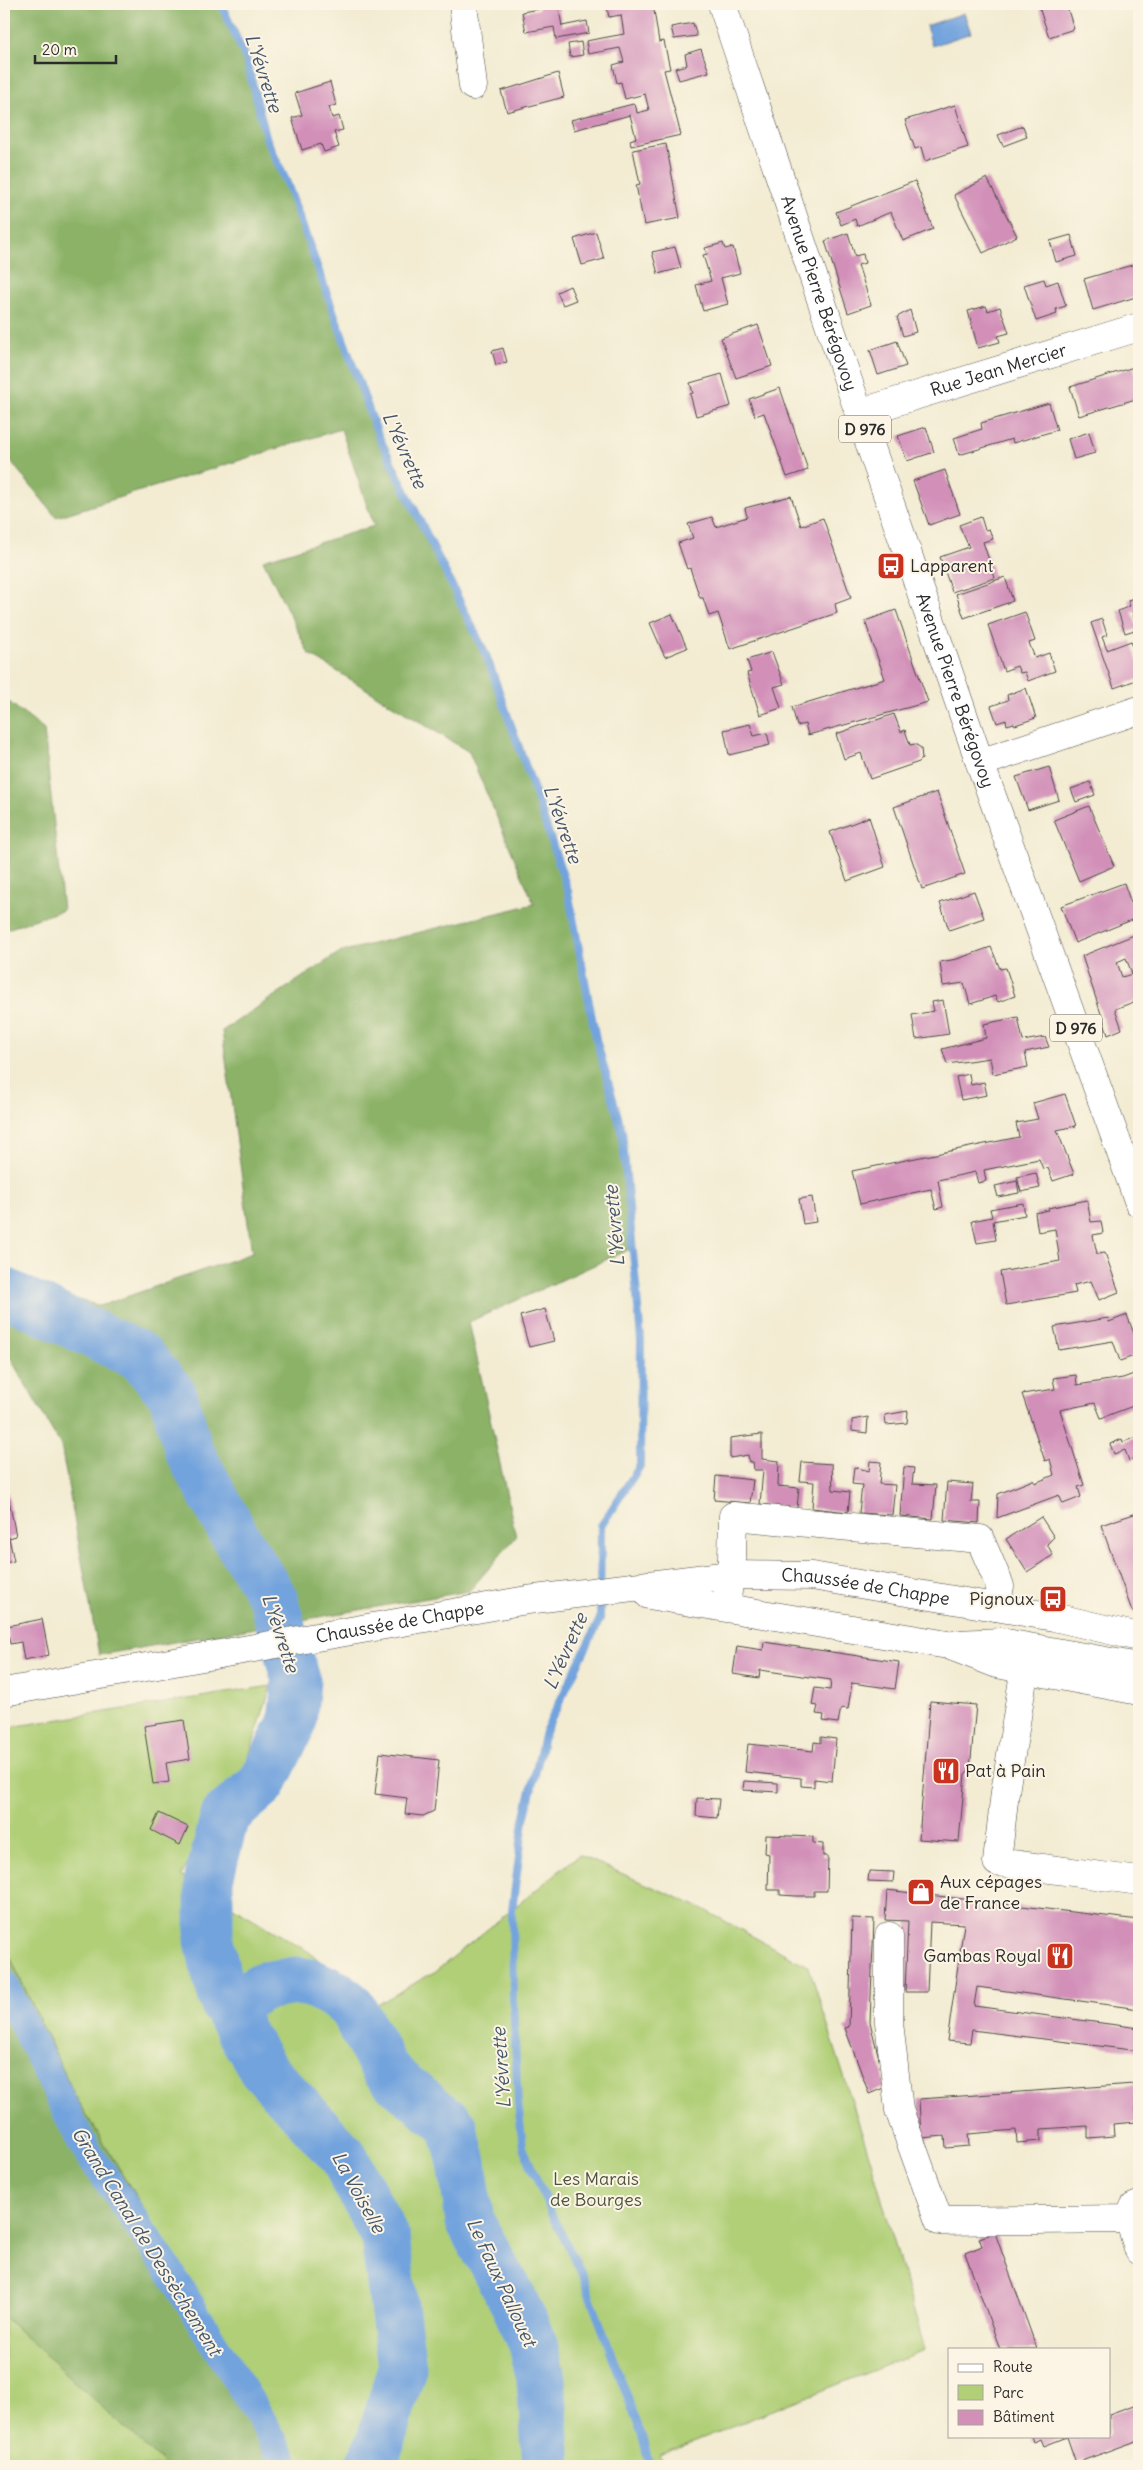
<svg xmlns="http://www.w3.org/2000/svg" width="1143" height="2470" font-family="Delius,sans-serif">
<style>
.green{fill:#b0cf77;stroke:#6e7d51}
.forest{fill:#8cb268;stroke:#5c6e4a}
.water{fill:#72a3dd;stroke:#4e6784}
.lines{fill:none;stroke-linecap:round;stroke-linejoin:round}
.stream{stroke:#72a3dd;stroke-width:8}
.canal{stroke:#72a3dd;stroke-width:29}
.river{stroke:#72a3dd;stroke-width:49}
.building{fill:#d290b9;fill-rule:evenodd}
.minor-casing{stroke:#494844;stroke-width:29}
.major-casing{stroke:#494844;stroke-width:29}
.minor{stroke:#fff;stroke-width:28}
.major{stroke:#fff;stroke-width:28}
.labels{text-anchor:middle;stroke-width:4;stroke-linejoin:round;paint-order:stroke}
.shield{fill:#fcf5e5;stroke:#6a6863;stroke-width:1}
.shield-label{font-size:16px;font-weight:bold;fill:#2b2b2b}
.street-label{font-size:18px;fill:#2b2b2b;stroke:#fcf5e5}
.poi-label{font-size:18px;fill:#2b2b2b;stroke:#fcf5e5;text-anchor:start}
.park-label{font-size:18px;fill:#4c543e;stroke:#fcf5e5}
.water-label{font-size:19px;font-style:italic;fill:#445569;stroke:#fcf5e5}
</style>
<rect width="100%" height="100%" fill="#fcf5e5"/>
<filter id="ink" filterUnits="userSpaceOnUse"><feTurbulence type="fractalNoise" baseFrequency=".02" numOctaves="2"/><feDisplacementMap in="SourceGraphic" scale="10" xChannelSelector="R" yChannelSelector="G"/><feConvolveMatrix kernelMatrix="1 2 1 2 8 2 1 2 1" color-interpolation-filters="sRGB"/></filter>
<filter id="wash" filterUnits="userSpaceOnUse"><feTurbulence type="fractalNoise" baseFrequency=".0096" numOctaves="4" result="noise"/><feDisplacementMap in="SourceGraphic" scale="20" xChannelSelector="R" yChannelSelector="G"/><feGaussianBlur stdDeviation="1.12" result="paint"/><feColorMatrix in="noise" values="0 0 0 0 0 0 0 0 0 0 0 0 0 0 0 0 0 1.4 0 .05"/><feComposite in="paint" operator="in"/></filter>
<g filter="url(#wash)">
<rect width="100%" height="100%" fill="#f3ecd3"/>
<path class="green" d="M271,1686l-24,77 -66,113 128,76 66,54 61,-35 143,-116 120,52 110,60 61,191 55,192 -266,105 5,11h-376l-3,-23 -211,-349 -70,-150v-216z
M4,2315l165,151h-165z"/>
<path class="forest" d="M4,4h217l25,55 21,81 20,43 91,252 108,220 82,236 28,148 26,92 12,116 -165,75 47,215 -47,54 -370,64 -38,-209 -57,-99v-69l96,28 152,-53 -30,-222 118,-79 194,-48 -65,-152 -160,-98 -46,-94 111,-34 -33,-97 -285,88 -52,-64z
M4,698l40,32 19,180 -59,20z
M4,1944l70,150 211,349 3,23h-122l-162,-149z"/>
<path class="water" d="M964,13l7,20 -39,13 -6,-20z"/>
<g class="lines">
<path class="stream" d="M221,4l25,55 21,81 20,43 91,252 108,220 44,123 38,113 28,148 26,92 19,209 -1,126 -39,60 -1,93 -55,113 -21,88 -12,90 1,90 5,103 5,44 29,68 29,57 61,164 8,30"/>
<path class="canal" d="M4,1984l79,161 85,124 93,150 26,47"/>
<path class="river" d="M4,1292l136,64 33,39 16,56 47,87 37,60 23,82 -4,43 -30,61 -37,32 -16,63v61l7,34 10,33 37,62 80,87 42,81 17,131 -23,78 -11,20
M226,2007l37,-21 34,-5 14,2 28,13 12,10 34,63 15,15 52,41 10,37 8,60 45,82 18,40 8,35 6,87"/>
</g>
<g id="blocks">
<path class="building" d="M538,4h20l4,22 25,-5 2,12 -33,6 -2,-12 -28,5 -4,-20 17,-3z
M606,4h47l6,38 5,-1 6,28 -6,1 17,65 -50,11 -1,-6 6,-2 -6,-23 -56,15 -3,-10 62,-16 3,3 1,6 12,-3 -4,-16 -20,5 -4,-17 -4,1 -4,-18 11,-3 -4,-14 -32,6 -2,-13 38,-7 -3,-19 -12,2z
M1038,4h28l8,25 -25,8z
M693,23l4,13 -23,3 -3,-12z
M581,42l2,13 -13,2 -2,-13z
M701,49l8,23 -30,8 -4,-12 12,-3 -2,-11z
M558,73l6,24 -57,15 -6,-21z
M330,82l6,23 -7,2 3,11 7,-2 4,14 -9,2 5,15 -15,5 -3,-8 -19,6 -10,-32 10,-3 -7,-22z
M955,105l13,42 -43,14 -4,-14 -6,2 -10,-29z
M1023,126l4,11 -24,9 -5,-11z
M666,144l14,74 -36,7 -8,-40 4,-1 -7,-34z
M987,178l30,58 -34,17 -29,-58z
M915,181l18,48 -30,12 -12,-29 -34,14 -2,-7 -14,6 -5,-13z
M596,232l8,27 -22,6 -8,-26z
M848,233l7,23 8,-2 2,9 -7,2 13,40 -23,8 -23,-72z
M1071,235l6,21 -21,6 -6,-21z
M723,243l2,6 8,-2 7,26 -19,5 7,26 -25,7 -7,-26 15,-4 -8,-26 4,-1 -2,-6z
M675,247l6,21 -23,6 -6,-22z
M1139,263v33l-46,14 -9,-31z
M1044,279l2,6 12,-4 8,25 -10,3 1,5 -21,7 -12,-36z
M570,286l6,14 -13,5 -6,-13z
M986,306l2,5 12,-4 9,26 -11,3 2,6 -22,6 -10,-37z
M910,310l6,22 -13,4 -6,-19z
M758,325l14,41 -36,12 -15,-40z
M897,341l9,25 -28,9 -8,-25z
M503,348l4,14 -11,3 -4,-14z
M1134,367l5,17v14l-60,18 -9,-29z
M722,374l9,32 -35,10 -6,-22 3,-1 -3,-10z
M780,388l28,82 -21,7 -23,-64 -9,3 -6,-17z
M1049,403l8,27 -44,13 -1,-4 -53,16 -5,-17 28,-9 -1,-6z
M926,427l8,25 -27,9 -9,-25z
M1089,432l6,21 -21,6 -6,-20z
M945,470l15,44 -31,11 -16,-44z
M791,496l10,30 22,-8 28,80 -16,6 2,9 -107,36 -12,-36 -9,3 -6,-18h-3l-10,-30 -3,1 -9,-26 15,-5 -5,-14 24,-7 4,10 31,-10 -2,-9z
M981,517l4,13 4,-1 4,10 -10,3 12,36 -43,14 -12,-35 29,-10 -10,-22z
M1005,577l8,24 -49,17 -8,-24z
M1139,596v14l-7,2 6,17 -13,4 -7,-22 12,-5 -2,-6z
M896,610l32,92 -120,33 -3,-11 -8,2 -5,-19 93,-28 -20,-58z
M1025,612l10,29 -6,2 6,15 14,-5 6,18 -27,10 -3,-9 -5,1 -3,-7 -13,5 -16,-46z
M672,614l15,34 -22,9 -15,-34z
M1102,619l5,16 -5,2 5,13 24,-9 8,24v14l-25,9 -23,-65z
M772,652l12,32 -10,3 7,21 -21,7 -13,-42 4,-1 -4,-12z
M1026,688l10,30 -21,7 -1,-2 -7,2 -1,-5 -9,3 -6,-17 17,-6 -1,-5z
M894,714l7,18 4,-2 5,15 5,-1 6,4 1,11 -3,3 -49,17 -9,-26 -17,6 -8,-25z
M750,724l4,12 13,-3 3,12 -41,10 -5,-25z
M1049,767l10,33 -31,10 -12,-33z
M1090,782l5,13 -19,7 -5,-13z
M937,792l28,82 -43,15 -28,-82z
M1089,806l25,60 -35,15 -25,-61z
M869,817l16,50 -38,14 -17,-49z
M1124,883l8,23 7,-2v13l-64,26 -14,-37z
M974,891l10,27 -35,12 -9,-27z
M1139,933v67l-24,9 7,20 -14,6 -26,-79zM1126,958l6,16 -10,3 -5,-15z
M991,947l9,22 6,-1 9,28 -17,6 -3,-6 -25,8 -6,-21 -21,3 -3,-24 17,-3z
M943,1000l6,34 -33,5 -4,-24 22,-4 -2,-9z
M1018,1017l5,24 22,-4 4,10 -24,5 3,15 -35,7 -3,-16 -43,6 -5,-15 44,-11 -2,-14z
M969,1074l2,11 13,-3 3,13 -26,5 -5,-23z
M1065,1094l11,32 -19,4 17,44 -21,7 -5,-13 -5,1 -4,-10 -55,11 2,11 -8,2 -3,-11 -37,8 5,27 -7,2 -5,-20 -71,15 -8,-33 167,-34 -3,-14 22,-4 -5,-16z
M1036,1173l4,15 -19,4 -4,-15z
M1017,1181l2,12 -21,4 -3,-11z
M812,1197l4,25 -13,2 -4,-25z
M1087,1200l4,22 10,-1 2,12 -10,2 4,19 8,-1 14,39 -20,8 -8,-19 -17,4 2,8 -70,12 -6,-33 60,-11 -5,-32 -17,3 -3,-19 14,-3 -1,-2z
M1023,1203l2,12 -32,6 3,19 -19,3 -5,-22 20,-4 -2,-8z
M545,1309l9,32 -25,6 -9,-31z
M1127,1315l12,32v7l-19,7 -7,-20 -54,9 -5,-23 54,-9 1,4z
M1139,1372v51l-6,-17 -32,12 -6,-15 -35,7 24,75 -6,2 3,10 -18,7 -4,-9 -62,23 1,-24 35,-14 2,3 19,-8 -4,-16 -5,2 -23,-67 33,-5 -2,-11 23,-3 1,10 46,-7z
M908,1411l-1,12 -21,2 -1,-10z
M868,1417l-1,16 -15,-2v-11z
M762,1434v25l17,2 -1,25 21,2 -2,20 -37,-4 3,-34h-9l-1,-8h-4l-1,-7 -18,3v-20z
M1139,1436v21l-10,4 -4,-11 -11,4 -4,-10 12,-5 1,3z
M870,1461l11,1 -2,22 16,1 -3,30 -33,-2 3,-28 -10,-1 2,-17 15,4z
M802,1462l30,2 1,26 17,2 -2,20 -36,-4 2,-26 -14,-1z
M904,1467l10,1 -2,16 24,1 -3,34 -33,-3z
M716,1476l37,4 -3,23 -36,-3z
M947,1482l26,2 -2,18h9l-1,21 -35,-3z
M6,1485l10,51 -7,2 5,23 -10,2v-77z
M1137,1513l2,6v94l-7,-2 -31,-86z
M1041,1517l13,20 -7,7 6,11 -26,17 -21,-33z
M42,1619l7,36 -25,5 -3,-18 -11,2 -3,-18z
M764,1642l135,20 -4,27 -43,-6 -4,26 -7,-1 -3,15 -15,-2 1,-6 -8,-1 2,-8 -6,-1 3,-17 15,2 1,-10 -71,-10 -1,8 -26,-4 4,-28 26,4z
M930,1701l46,4 -6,64 -5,5 -6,68 -40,-3z
M184,1720l6,39 -24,4 3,19 -16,2 -9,-58z
M821,1737l15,2 -4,42 -18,-2v8l-13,-1v-8l-56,-6 3,-28 65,7 1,-9 7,1z
M380,1753l59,7 -5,51 -11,5 -18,-2 2,-16 -32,-4z
M744,1781l34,2v9l-35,-2z
M697,1798l22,1 -2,19 -21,-2z
M159,1813l29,14 -8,18 -29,-15z
M766,1835l47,2v6l10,1v12h5l-1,35h-13v5h-18l-16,-1v-5h-12l1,-36 -4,-1z
M869,1871l25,1 -1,10 -25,-1z
M887,1890l252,30v89l-162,-22 -3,19 165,22v23l-167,-21 -2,13 -23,-2 17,-117 -34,-2 -3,70h-22l3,-71 -23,-1z
M852,1918l22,1 -4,103 16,65 -17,7 -24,-66 4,-1z
M1134,2084l3,38 -24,2 1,12 -26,2v-12l-47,3v12l-24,2 -1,-13 -48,4 1,12 -23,2 -1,-12 -24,2 -2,-39z
M995,2233l42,116h-37l-35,-96 17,-7 -3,-8z
M1139,2403v37l-63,23 -9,-26 -23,9 -3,-7 -7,3 -2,-6h77v-22z"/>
</g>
</g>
<g filter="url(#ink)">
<use href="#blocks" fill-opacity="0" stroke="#494844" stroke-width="1"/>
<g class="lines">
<defs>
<g id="minor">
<path d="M463,4l10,82"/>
<path id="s1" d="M859,413l280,-86"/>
<path d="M980,763l159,-53"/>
<path d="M726,1607l6,-48 1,-43 247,23 20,47 -4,21"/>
<path d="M1028,1648l-23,144 -8,70 142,19"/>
<path d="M889,1936v86l10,88 40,111 190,-2 5,-12 5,-2"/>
<path d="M1129,2219l10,32"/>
</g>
<g id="major">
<path id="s2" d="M722,4l137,409 121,350 159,440"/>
<path d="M649,1595l299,50 49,19 142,27"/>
<path d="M957,1644l44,-2 138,25"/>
<path id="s3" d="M4,1692l523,-92 203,-25 82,1 242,41 85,20"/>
</g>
</defs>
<use href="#minor" class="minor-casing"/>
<use href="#major" class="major-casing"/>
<use href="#minor" class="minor"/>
<use href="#major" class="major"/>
</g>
</g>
<defs>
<symbol id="bus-square" viewBox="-11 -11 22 22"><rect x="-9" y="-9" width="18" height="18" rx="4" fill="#c8321e" stroke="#fcf5e5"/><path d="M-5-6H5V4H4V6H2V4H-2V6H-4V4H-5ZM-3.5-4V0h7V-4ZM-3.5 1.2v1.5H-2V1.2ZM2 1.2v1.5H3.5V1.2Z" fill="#fff"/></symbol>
<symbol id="restaurant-square" viewBox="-11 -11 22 22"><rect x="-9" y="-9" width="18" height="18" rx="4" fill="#c8321e" stroke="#fcf5e5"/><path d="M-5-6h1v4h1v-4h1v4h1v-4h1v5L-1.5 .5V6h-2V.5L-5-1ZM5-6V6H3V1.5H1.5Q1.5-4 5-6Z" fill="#fff"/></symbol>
<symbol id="shop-square" viewBox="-11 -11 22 22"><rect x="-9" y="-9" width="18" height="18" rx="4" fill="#c8321e" stroke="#fcf5e5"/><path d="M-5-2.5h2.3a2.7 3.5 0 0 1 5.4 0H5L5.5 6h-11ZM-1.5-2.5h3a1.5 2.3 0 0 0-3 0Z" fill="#fff"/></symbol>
</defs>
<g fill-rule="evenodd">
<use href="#bus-square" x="875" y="550" width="32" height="32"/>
<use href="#bus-square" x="1037" y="1583" width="32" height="32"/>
<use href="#restaurant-square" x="930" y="1755" width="32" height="32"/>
<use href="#shop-square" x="905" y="1876" width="32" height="32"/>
<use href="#restaurant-square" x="1044" y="1940" width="32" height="32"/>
</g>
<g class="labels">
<g class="shield">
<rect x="839" y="415.5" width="52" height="27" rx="4"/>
<rect x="1050" y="1014.5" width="52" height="27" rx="4"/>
</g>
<g class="shield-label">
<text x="865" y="435">D 976</text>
<text x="1076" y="1034">D 976</text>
</g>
<g class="street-label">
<text dy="6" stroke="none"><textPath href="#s2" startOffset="305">Avenue Pierre Bérégovoy</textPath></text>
<text dy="6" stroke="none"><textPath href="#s1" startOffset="146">Rue Jean Mercier</textPath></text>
<text dy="6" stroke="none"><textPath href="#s2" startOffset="725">Avenue Pierre Bérégovoy</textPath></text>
<text dy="6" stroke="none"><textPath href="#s3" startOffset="872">Chaussée de Chappe</textPath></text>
<text dy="6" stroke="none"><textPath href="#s3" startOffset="402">Chaussée de Chappe</textPath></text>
</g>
<g class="poi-label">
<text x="910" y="572">Lapparent</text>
<text x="1034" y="1605" text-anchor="end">Pignoux</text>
<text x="965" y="1777">Pat à Pain</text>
<text x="940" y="1888">Aux cépages<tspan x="940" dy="21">de France</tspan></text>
<text x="1041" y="1962" text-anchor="end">Gambas Royal</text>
</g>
<g class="park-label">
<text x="596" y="2185">Les Marais<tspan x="596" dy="21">de Bourges</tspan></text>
</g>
<g class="water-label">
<text transform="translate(264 73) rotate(72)" y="7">L'Yévrette</text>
<text transform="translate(405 450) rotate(66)" y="7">L'Yévrette</text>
<text transform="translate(563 824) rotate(71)" y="7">L'Yévrette</text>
<text transform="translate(614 1226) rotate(-95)" y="7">L'Yévrette</text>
<text transform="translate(281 1633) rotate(72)" y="7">L'Yèvrette</text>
<text transform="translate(565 1651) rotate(-66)" y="7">L'Yévrette</text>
<text transform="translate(501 2068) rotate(-94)" y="7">L'Yévrette</text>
<text transform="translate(359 2192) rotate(61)" y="7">La Voiselle</text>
<text transform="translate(147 2241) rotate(58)" y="7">Grand Canal de Dessèchement</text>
<text transform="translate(502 2282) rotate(65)" y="7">Le Faux Pallouet</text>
</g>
</g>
<rect width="1143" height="2470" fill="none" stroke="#fcf5e5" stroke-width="20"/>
<rect x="948" y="2348" width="162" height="90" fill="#fcf5e5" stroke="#a8a49b"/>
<rect x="958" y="2364" width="25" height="8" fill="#ffffff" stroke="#a8a49b"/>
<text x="993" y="2372" font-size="15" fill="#2b2b2b">Route</text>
<rect x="958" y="2385" width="25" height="15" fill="#b0cf77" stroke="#a8a49b"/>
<text x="993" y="2398" font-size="15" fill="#2b2b2b">Parc</text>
<rect x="958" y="2410" width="25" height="15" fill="#d290b9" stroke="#a8a49b"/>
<text x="993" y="2422" font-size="15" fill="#2b2b2b">Bâtiment</text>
<path d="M35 55v8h81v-8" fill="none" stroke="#2b2b2b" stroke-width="2.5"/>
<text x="42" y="55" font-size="15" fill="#2b2b2b" stroke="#fcf5e5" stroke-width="4" paint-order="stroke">20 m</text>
</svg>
